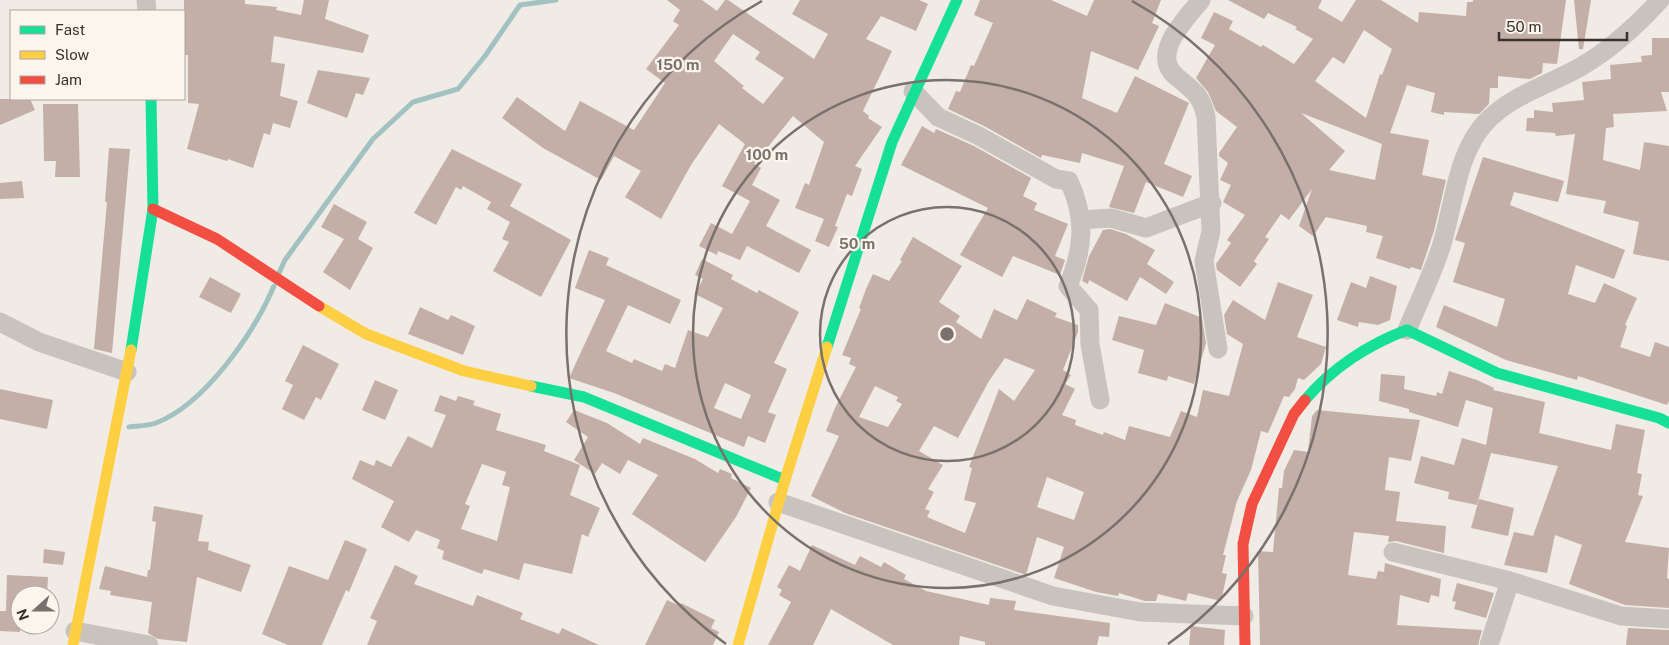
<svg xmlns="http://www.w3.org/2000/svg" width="1669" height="645" font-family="'Public Sans',sans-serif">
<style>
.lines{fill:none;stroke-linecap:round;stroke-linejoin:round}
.stream{stroke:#a1c2c1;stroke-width:5}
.building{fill:#c3afa7;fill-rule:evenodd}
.street{stroke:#c9c3be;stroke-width:19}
.fast{stroke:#16e098;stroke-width:11}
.slow{stroke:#ffcf43;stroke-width:11}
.jam{stroke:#f24e42;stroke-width:11}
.ring{fill:none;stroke:#7a716c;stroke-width:2.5}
.centre{fill:#7a716c;stroke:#fbf5ee;stroke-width:2.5}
.ring-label{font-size:15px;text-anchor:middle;font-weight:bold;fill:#7a716c;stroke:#fbf5ee;stroke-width:4.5;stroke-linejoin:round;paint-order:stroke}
</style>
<rect width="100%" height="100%" fill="#f0ebe5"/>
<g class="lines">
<path class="stream" d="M279,273l6,-13 88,-121 40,-37 45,-13 27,-33 35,-51 36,-5
M129,427c9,-1 19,-1 27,-4 49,-19 98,-90 118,-137"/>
</g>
<path class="building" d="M184,0h61v4l32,3 -1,3 25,5 3,-15h25l-4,19 44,16 -6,18 -89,-17 -3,26 14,2 -5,32 18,5 -8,27 -17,-5 -3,12 -6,-2 -11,35 -25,-9 -1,2 -40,-12 12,-45 -11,-1v-48h-4z
M667,0h35l15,11 8,-11h3l86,59 14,-25 -36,-20 8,-14h119l9,4 -12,27 -35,-15 -15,23 26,12 -29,60 6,5 -1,2 14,9 -27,39 7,3 -10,27 -5,-2 -12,32 3,1 -9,20 -14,-6 9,-22 -29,-11 10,-25 4,2 15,-43 -31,-26 -39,48 7,4 -9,17 28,15 -14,26 45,24 -12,23 -52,-27 -7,14 -22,-9 -1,4 -18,-9 12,-23 21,11 18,-33 -28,-15 23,-42 -26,-20 -28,41 -30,54 -36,-22 16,-26 -27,-15 -13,24 -58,-32 -41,-30 15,-21 48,34 15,-30 54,29 31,-47 -19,-14 33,-44 -6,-4 7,-11zM733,34l27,18 -5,7 29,19 -21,26 -21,-16 2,-2 -30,-25z
M980,0h71l36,16 7,-16h67l-9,23 7,3 -21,44 -47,-19 -9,47 35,15 18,-37 54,27 -25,61 28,12 -9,21 -37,-15 -12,31 -25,-6 15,-41 -42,-13 -2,10 -38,-8 -1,3 -57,-32 -36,-17 8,-18 4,1 11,-27 3,1 19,-43 -19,-8z
M1228,0h94l-4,8 24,14 14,-22h25l37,23 1,-11 47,4 1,-14h6v-2h93l-9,64 -14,-1 -1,10 -12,6 -32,-3v12h-8l-1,16 -10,10 -35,-2v3l-13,-3 4,-19 -28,-8 -17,48 39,7 -7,35 24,5 -12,51 -13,39 -10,-3 -1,2 -34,-11 7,-22 -17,-4 1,-6 -41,-9 -13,19 -14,-10 13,-37 -23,31 -8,-6 -16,23 4,2 -15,22 3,3 -17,23 -23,-17 -1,-6 15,-21 -4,-3 18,-25 -22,-13 8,-17 -11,-5 8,-17 -9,-7v-3l18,-26 -21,-16 -8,-19 -12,-14 19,-33 -14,-7 13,-26 19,9 -4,8 32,18 2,-2 31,19 19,-25 -18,-10 2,-2 -29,-14 -4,6zM1364,30l28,19 -10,26 -2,-1 -14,44 -51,-37 18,-24 11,7zM1301,113l81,31 -7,36 -46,-10 16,-19z
M1574,0h17l-8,49h-4z
M1652,38h17v54h-8l6,19 -54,3 1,13 -8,1 -3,32 37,10 4,-28 25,4v115l-36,-7 6,-32 -36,-9 3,-12 -40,-7 9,-60 -19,2 -1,-3 -29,-2 1,-13h7v-8l19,2 -1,-9 32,-3 -2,-18 29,-3 -1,-14 32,-3 -1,-6 11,-1z
M318,70l52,8 -7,17 -7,-2 -9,25 -40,-15z
M0,99h30l5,11 -35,15z
M43,104h35l2,73h-25l1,-16h-12z
M922,126l12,7 2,-4 38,17 57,32 -8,18 14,7 -3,7 34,14 -13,32 10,4 -5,15 -47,-19 -11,21 -42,-22 28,-47 -87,-43z
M109,148l21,1 -18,204 -18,-4 13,-147h-2z
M452,149l70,35 -12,22 61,34 -30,57 -48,-26 16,-29 -7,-3 8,-17 -23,-13 4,-7 -28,-16 -2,4 -5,-3 -20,38 -22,-12z
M1483,157l81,24 -6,21 -44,-10 -4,13 115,45 -11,29 -38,-14 -8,29 27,9 9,-20 33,15 -12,27 2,1 -7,21 30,10 5,-15 14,5v54l-2,4 -89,-29 -1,4 -71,-20 -70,-33 8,-22 53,22 8,-28 -52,-17 12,-39 -10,-3z
M22,181l2,17 -24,1v-16z
M334,204l33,18 -9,17 15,9 -23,42 -27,-18 21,-33 -23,-12z
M1110,229l16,5 29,16 -8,14 27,18 -8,12 -26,-17 -13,24 -38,-21 -1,4 -6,-3 7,-25 14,-26z
M913,237l49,29 -23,36 21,14 -4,6 25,17 13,-30 23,11 10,-21 30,14 -2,4 23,8v7l-15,38 8,5 -6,9 10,5 -13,26 14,5 -1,5 28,10 1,-3 21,8 4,-14 41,11 11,-26 16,6 6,-27 26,6 14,-52 -16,-10 -3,-19 9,-15 32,20 13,-38 35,13 -16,42 29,10 -5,17 -17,16 -6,-2 -3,11 -6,8 -5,-1 -16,37 -7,-2 -10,39 -14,31 -14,54h3l-4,18 5,1 -6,27 -33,-8 -2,8 -28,-7 -2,7h-11l-26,-8 -1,3 -22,-4 -42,-14 10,-31 -27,-10 -11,38 -181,-62 -34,-17 28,-60 -13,-5 9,-23 21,-41 -7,-3 2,-6 -9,-3 19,-46 -2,-1 7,-19 7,-15 16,7 13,-20 -2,-1zM1005,358l30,12 -21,31 -15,-12 -30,78 3,1 -8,32 12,3 -11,30 -38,-16 3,-6 -5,-2 9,-17 -6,-3 15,-24 -24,-14 15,-25 24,12 31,-57zM875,386l23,11 -2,4 6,3 -14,23 -29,-10zM1047,477l37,15 -10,28 -37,-13z
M589,250l20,8 -3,7 75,35 -11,24 -42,-19 -22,46 26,12 2,-4 28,12 3,-7 10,4 13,-38 20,7 15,-29 -28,-14 8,-15 -8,-4 7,-16 31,16 -2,4 26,14 2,-3 40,22 -25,51 13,6 -19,43 8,3 -11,28 -17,-7 -4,11 -130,-54 -45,-15 36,-78 -30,-12zM725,383l26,12 -10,24 -27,-11z
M1370,276l27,10 -7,34 -12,5 -19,-3 -1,5 -21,-7 14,-38 15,6z
M210,277l31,17 -10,19 -32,-16z
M1165,303l37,15 4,25 -12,41 -26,-8 -1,5 -29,-8 6,-23 -32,-10 7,-24 37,9z
M420,307l28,13 3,-5 24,11 -12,29 -55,-21z
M303,345l36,19 -18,36 -5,-3 -12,23 -22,-11 11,-24 -8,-4z
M1449,371l28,9 17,8 -1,2 52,12 -6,31 72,17 5,-26 29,6 -8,43 5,1 -4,21 5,1 -18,46 44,6 -2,30 2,1v29l-44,-3 -56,-21 13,-39 -27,-10 -8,38 -43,-8 10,-33 19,4 25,-70 -67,-13 -14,52 -29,-6 1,-7 -35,-9 7,-27 33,9 8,-27 24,7 7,-37 -27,-8 -8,27 -49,-15v-3l-30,-8 2,-27 24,2 -1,13 32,7 1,-4 5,2z
M375,380l23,10 -13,30 -23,-10z
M0,389l53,11 -6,29 -47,-10z
M440,395l16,6 2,-5 17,5 -2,4 28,9 -5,16 50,15 -2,6 36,14 -10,30 30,13 -12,29 -6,-3 -10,40 -48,-11 -5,17 -35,-11 -2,5 -40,-15 2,-8 -7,-3 3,-8 -24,-10 -7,12 -28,-15 13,-26 -42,-22 8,-19 14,6 2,-6 15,7 17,-31 24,12 14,-33 -12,-4zM482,464l24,8 -4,13 8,2 -13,54 -36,-12 9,-23 -5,-2z
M574,410l33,13 33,21 3,-6 52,21 23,14 2,-4 12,5 -1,4 20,10 -15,29 -31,45 -73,-48 26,-39 -30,-15 -8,14 -18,-11 -7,11 -21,-14 14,-23 -22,-15z
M1317,410l103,10 -9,41 -22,-4 -4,33 15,2 -4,29 50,5 -2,27 -48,-12 -8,1 1,-6 -35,-4 -6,43 28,4 2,-8 6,1 1,-9 56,16 -2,18 -8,-2 -2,8 -29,-8 -3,30 85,5 -4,15h-218l-2,-94 15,1 6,-64h3l2,-17 10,-21 14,2 4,-36z
M1479,499l35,9 -6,28 -37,-8z
M154,506l49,9 -5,26 11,1 -1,8 43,15 -10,27 -44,-15 -10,65 -29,-3 -10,-6 4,-31 -42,-7 1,-4 -12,-2 6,-23 42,11 1,-7h2l6,-48 -4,-1z
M345,540l22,9 -18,43 -3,-2 -24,55h-34l-26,-11 27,-68 39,14z
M812,545l43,20 5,-9 21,11 3,-5 22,13 -2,4 22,12 63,14 1,-7 26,3 -2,9 96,13 -1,14 -10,-1 -2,9h-112v-3l-25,-6 -1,9h-66l-62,-36 -18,36h-45l23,-43 -12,-7 3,-5 -5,-3 12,-22 11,6z
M44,549l21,3 -2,13 -20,-2z
M395,565l23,11 -4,8 59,22 4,-11 46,18 -3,6 39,15 3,-6 37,17h-232l10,-24 -7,-3z
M7,575l41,2 -1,18h-27v37l-20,-1v-20h6z
M1457,583l37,10 -8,25 -32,-9 2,-7 -4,-1z
M667,600l13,6 1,-3 34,17 -4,8 8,4 -6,13h-68z
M1191,626l34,4 -1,15h-35z
M1628,628l41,2v15h-43z"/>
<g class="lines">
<path class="street" d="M146,0l1,11
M1201,0c-15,19 -53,55 -23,78 16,13 23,17 28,39l5,114 -7,30 14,88
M913,91l25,26 41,19 77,43 13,2c17,37 15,67 -1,105l21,24 1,34 10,56
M1081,220l30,-2 35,10 66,-25
M0,322l39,20 88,30
M1407,330c11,-26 24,-53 33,-80 14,-41 15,-94 45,-127 27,-29 65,-38 97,-57 29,-17 56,-42 78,-66
M778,502l275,94 87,16 104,4
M1393,552l117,29 111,35 48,3
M75,631l74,14
M1489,645l21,-64"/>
<path class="fast" d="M827,347l65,-205 65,-142
M131,350l22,-141 -2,-110
M531,386l53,11 201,83
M1305,400c27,-32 64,-56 102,-70l90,43 162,45 10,5"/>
<path class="slow" d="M319,306l47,28 98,37 67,15
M73,645l58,-295
M738,645l47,-165 42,-133"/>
<path class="jam" d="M153,209l64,30 102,67
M1245,645l-2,-101 9,-40 42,-90 11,-14"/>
</g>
<g class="ring">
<circle cx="947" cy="334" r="127"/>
<circle cx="947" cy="334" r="254"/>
<path d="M726 644A381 381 0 0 1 762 1M1132 1A381 381 0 0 1 1168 644"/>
</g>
<circle cx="947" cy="334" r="8" class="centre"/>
<g class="ring-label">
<text x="678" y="70">150 m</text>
<text x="767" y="160">100 m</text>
<text x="857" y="249">50 m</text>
</g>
<rect x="10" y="10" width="175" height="90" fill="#fbf5ee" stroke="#aea6a0"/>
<rect x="20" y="26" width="25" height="8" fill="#16e098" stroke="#aea6a0"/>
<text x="55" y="35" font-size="15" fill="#3b302b">Fast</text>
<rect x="20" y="51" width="25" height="8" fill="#ffcf43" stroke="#aea6a0"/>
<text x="55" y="60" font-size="15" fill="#3b302b">Slow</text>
<rect x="20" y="76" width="25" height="8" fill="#f24e42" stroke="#aea6a0"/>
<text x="55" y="85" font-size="15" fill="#3b302b">Jam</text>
<g transform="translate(35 610) rotate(249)"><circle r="24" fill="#fbf5ee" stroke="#aea6a0"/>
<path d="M0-4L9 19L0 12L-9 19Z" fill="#7a716c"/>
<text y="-8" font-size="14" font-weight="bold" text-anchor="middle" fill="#3b302b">N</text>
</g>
<path d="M1499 32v8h128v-8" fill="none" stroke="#3b302b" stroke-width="2.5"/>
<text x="1506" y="32" font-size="15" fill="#3b302b" stroke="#fbf5ee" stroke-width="4" paint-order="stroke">50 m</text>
</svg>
